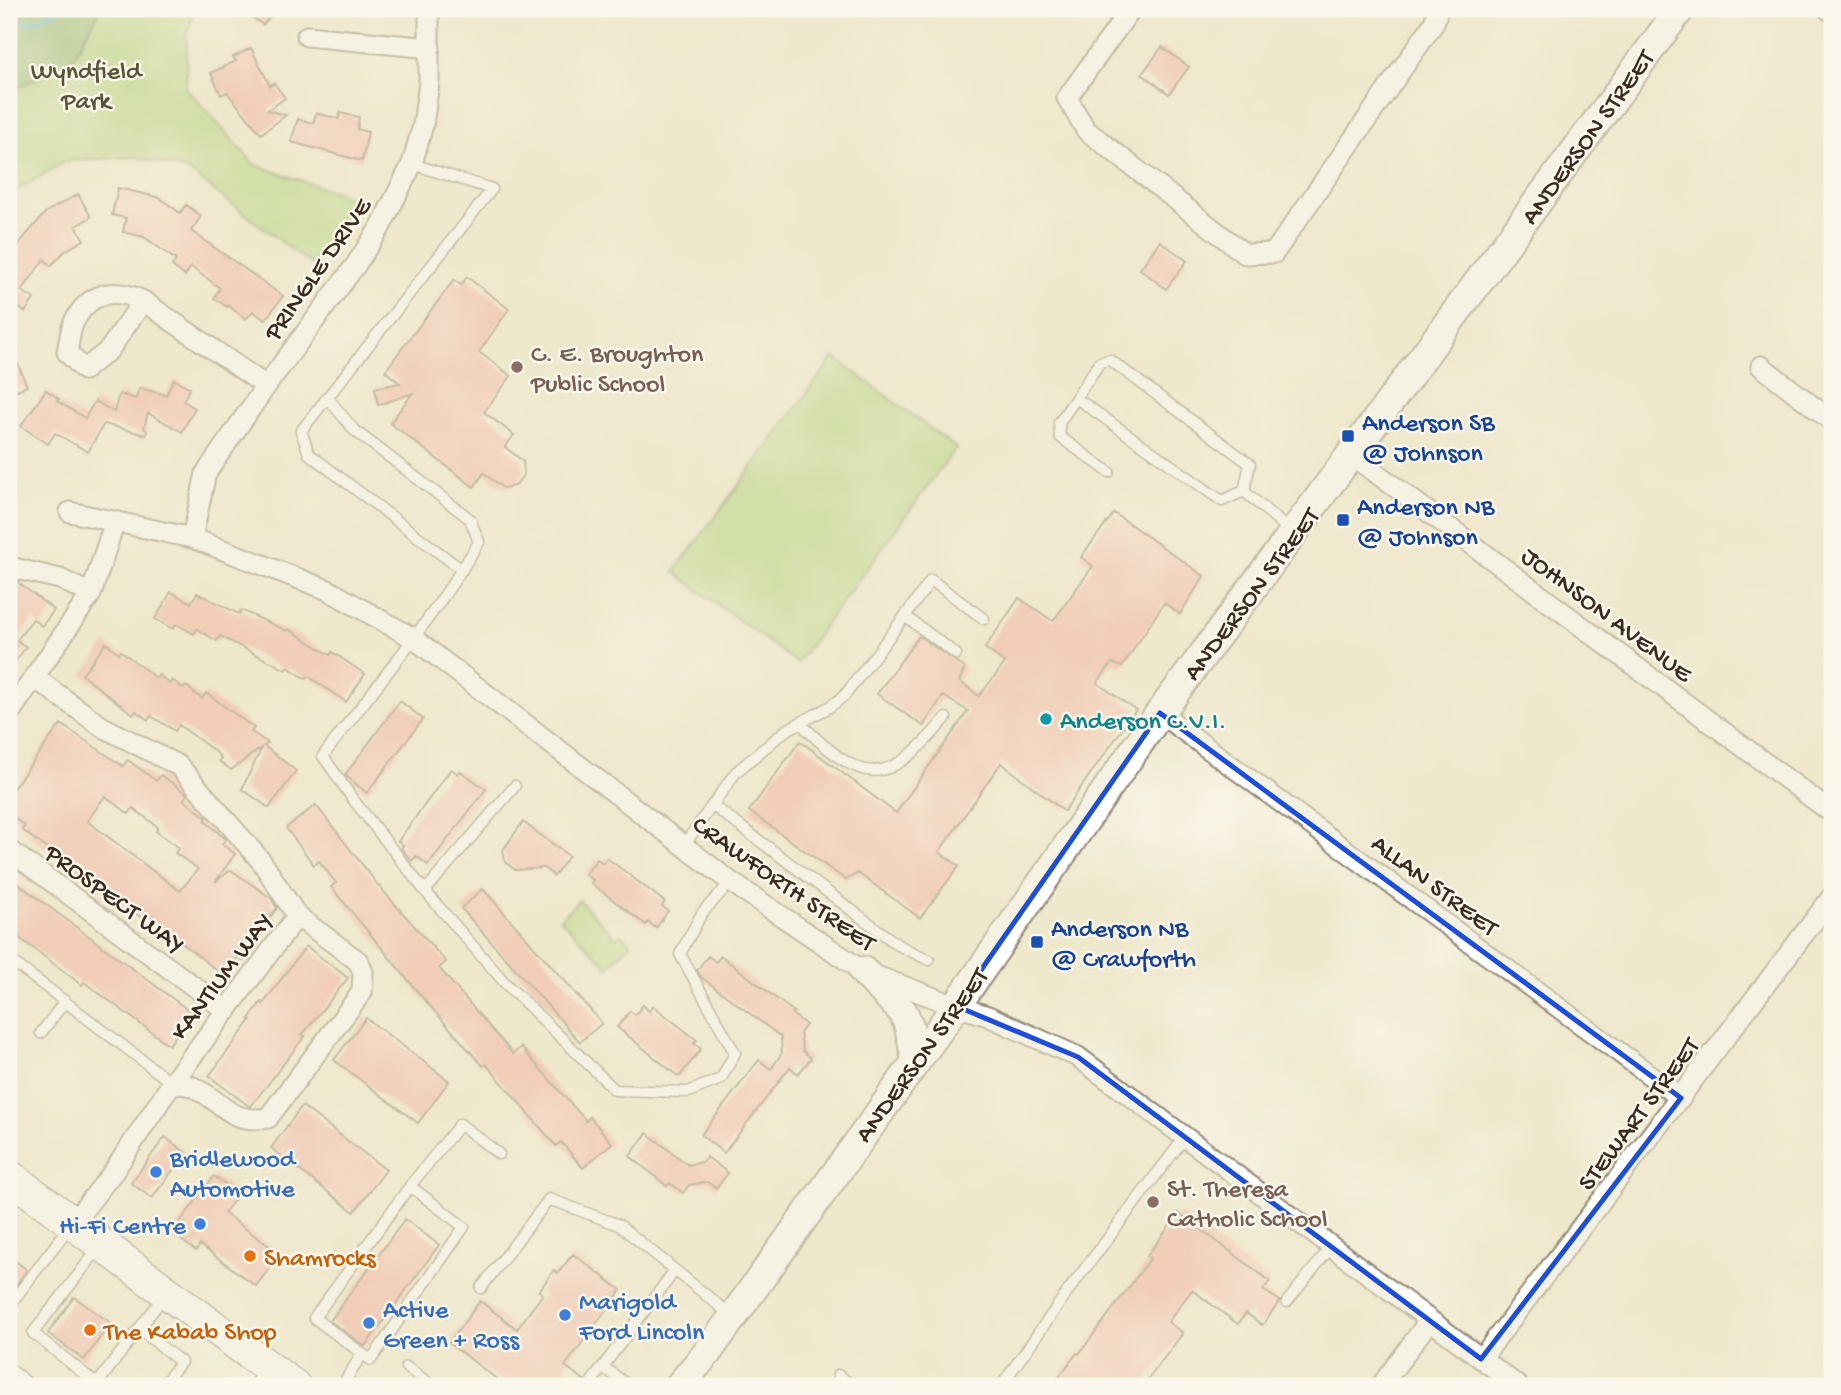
<svg xmlns="http://www.w3.org/2000/svg" width="1841" height="1395" font-family="'Gochi Hand',sans-serif">
<style>
.green{fill:#b1d67f;stroke:#76804e;stroke-width:2}
.forest{fill:#8cb76e;stroke:#647046;stroke-width:2}
.lines{fill:none;stroke-linecap:round;stroke-linejoin:round}
.stream{stroke:#52bcce;stroke-width:5}
.building{fill:#f6aea0;fill-rule:evenodd}
.service-casing{stroke:#948975;stroke-width:13}
.minor-casing{stroke:#948975;stroke-width:23}
.secondary-casing{stroke:#948975;stroke-width:32}
.primary-casing{stroke:#948975;stroke-width:35}
.service{stroke:#fff;stroke-width:10}
.minor{stroke:#fff;stroke-width:19}
.secondary{stroke:#fff;stroke-width:28}
.primary{stroke:#fff;stroke-width:32}
.marked{fill:none;stroke:#1d4ed8;stroke-width:5;stroke-linejoin:round}
.education-dot{fill:#8d6e63;stroke:#fbf7ec;stroke-width:2.5}
.transit-dot{fill:#1a4fb4;stroke:#fbf7ec;stroke-width:2.5}
.culture-dot{fill:#0f9aa8;stroke:#fbf7ec;stroke-width:2.5}
.shop-dot{fill:#3f7fe0;stroke:#fbf7ec;stroke-width:2.5}
.food-dot{fill:#e8710a;stroke:#fbf7ec;stroke-width:2.5}
.labels{text-anchor:middle;stroke-width:5;stroke-linejoin:round;paint-order:stroke}
.park-label{font-size:26px;fill:#585536;stroke:#fbf7ec}
.street-label{font-size:26px;fill:#3b2a1e;stroke:#fbf7ec}
.education-label{font-size:26px;fill:#785e54;stroke:#fbf7ec;text-anchor:start}
.transit-label{font-size:26px;fill:#164399;stroke:#fbf7ec;text-anchor:start}
.culture-label{font-size:26px;fill:#0d838f;stroke:#fbf7ec;text-anchor:start}
.shop-label{font-size:26px;fill:#366cbe;stroke:#fbf7ec;text-anchor:start}
.food-label{font-size:26px;fill:#c56008;stroke:#fbf7ec;text-anchor:start}
</style>
<rect width="100%" height="100%" fill="#fbf7ec"/>
<filter id="ink" filterUnits="userSpaceOnUse"><feTurbulence type="fractalNoise" baseFrequency=".0143" numOctaves="2"/><feDisplacementMap in="SourceGraphic" scale="14" xChannelSelector="R" yChannelSelector="G"/><feConvolveMatrix kernelMatrix="1 2 1 2 8 2 1 2 1" color-interpolation-filters="sRGB"/></filter>
<filter id="wash" filterUnits="userSpaceOnUse"><feTurbulence type="fractalNoise" baseFrequency=".00686" numOctaves="4" result="noise"/><feDisplacementMap in="SourceGraphic" scale="28" xChannelSelector="R" yChannelSelector="G"/><feGaussianBlur stdDeviation="1.57" result="paint"/><feColorMatrix in="noise" values="0 0 0 0 0 0 0 0 0 0 0 0 0 0 0 0 0 1.4 0 .05"/><feComposite in="paint" operator="in"/></filter>
<g filter="url(#wash)">
<rect width="100%" height="100%" fill="#eee8cc"/>
<path class="green" d="M9,9h186l-8,25 -1,54 69,77 101,34 -44,66 -125,-95 -52,-13 -69,4 -54,32 -3,4z
M834,357l122,91 -159,215 -123,-91z
M579,900l37,38 5,-4 10,10 -23,23 -48,-48z"/>
<path class="forest" d="M9,9h92l-31,54 -61,29z"/>
<g class="lines">
<path class="stream" d="M9,24l24,-3 28,-12"/>
</g>
<g id="blocks">
<path class="building" d="M241,9h35l-13,16z
M1162,47l27,20 -20,27 -27,-20z
M251,48l19,38 4,-3 11,15 -17,12 18,5 -25,19 -34,-42 -6,3 -10,-22 25,-12 -3,-4z
M316,113l23,6 1,-6 19,4 -2,12 11,3 -6,29 -71,-19 7,-23 15,4z
M118,188l42,10 20,15 6,-8 15,11 -10,15 92,65 -18,24 -12,-9 -7,8 -18,-14 -1,2 -13,-9 6,-10 -29,-21 -6,9 -13,-10 4,-6 -32,-23 -21,-5 3,-14 -14,-3z
M78,194l13,23 -15,9 8,14 -19,11 -14,15 -7,-7 -22,32 12,8 -9,13 -12,-8 -4,6v-55l37,-43z
M1160,241l27,20 -21,28 -26,-20z
M467,277l42,32 -30,43 32,24 -27,36 30,23 -9,12 18,14 1,13 -9,12 -12,2 -19,-15 -10,14 -84,-64 23,-30 -35,12 -3,-17 25,-5 -15,-12 69,-91 7,5z
M9,342l18,44 -18,7z
M174,379l16,9 -7,13 12,7 -13,24 -34,-19 -4,15 3,3 -1,4 -42,-11 -16,28 -33,-19 -7,11 -27,-18 25,-36 13,9 -2,2 28,17 10,-17 19,11 5,-18 17,5 3,-11 27,7z
M1114,513l90,63 -24,38 -16,-11 -42,64 -10,-4 -15,20 39,27 -72,101 -63,-48 -62,89 20,14 -39,52 -62,-45 -12,7 -97,-69 51,-70 96,72 72,-102 -25,-15 -20,30 -46,-32 42,-58 46,32 -6,13 20,15 26,-33 -20,-15 34,-50 34,23 40,-55 -12,-9z
M9,580l7,1 38,29 -12,16 -9,-7 -16,21 9,7 -17,23z
M171,592l20,11 6,-10 42,21 2,-4 46,21 1,-2 42,26 2,-3 33,22 -19,28 -38,-26 -2,3 -18,-12 -2,3 -66,-34 -3,5 -20,-12 -3,5 -18,-10 -3,5 -18,-10z
M106,643l13,10 2,-2 35,27 3,-3 11,9 2,-4 12,9 2,-3 16,13 4,-6 48,35 -3,4 17,11 -4,3 32,25 -27,37 -27,-19 20,-42 -31,23 -12,-9 2,-3 -4,-5 -38,-28 -4,6 -24,-15 -3,4 -12,-9 -3,3 -51,-39z
M400,701l23,18 -56,74 -22,-18z
M61,724l62,42 5,-6 28,21 5,-6 26,19 -3,6 23,18 -2,3 21,18 -4,5 13,10 -20,28 16,-12 40,28 6,10 -11,15 2,2 -25,36 -5,-4 -14,19 -49,-39 -3,3 -150,-110 3,-4 -16,-12v-20zM105,796l24,18 4,-6 25,19 -2,4 23,17 -4,5 23,16 -18,22 -93,-70z
M451,769l7,5 2,-3 26,18 -58,76 -12,-9 -4,5 -11,-13 2,-3 -5,-4z
M316,805l62,80 68,77 -7,6 74,86 8,-7 65,74 4,-4 22,26 -29,25 -22,-26 -5,4 -70,-82 -3,2 -61,-69 -91,-110 5,-4 -17,-22 -5,4 -28,-37z
M523,822l46,34 -15,20 -10,-8 -29,2 -10,-8 -2,-12z
M607,858l58,44 -3,4 6,5 -12,17 -8,-6 -2,3 -55,-42 2,-3 -8,-5 12,-16 6,4z
M9,877l183,136 -23,32 -85,-63 -2,3 -73,-55z
M483,889l119,134 -22,19 -119,-134z
M306,946l42,32 -46,57 3,1 -54,70h-2l-40,-30 42,-56 -2,-1 12,-17 2,2z
M708,956l8,6 5,-6 73,56 -2,2 14,11 -6,8 3,18 8,7 -13,16 -8,-7 -66,86 -23,-18 58,-75 12,9 11,-16 -1,-16 -80,-60 -4,-7z
M643,1005l6,6 4,-5 44,34 -3,3 7,6 -22,28 -62,-50 13,-16 5,4z
M366,1018l83,63 -31,42 -84,-63z
M302,1106l84,64 -32,42 -83,-64z
M647,1133l41,32 15,-3 4,-5 21,16 -12,15 -9,-6 -18,3 -6,8 -13,-10 -3,3 -37,-30z
M165,1137l21,16 -34,45 -21,-15z
M214,1176l25,18 -15,19 56,41 -24,32 -56,-41 -4,6 -24,-18z
M1179,1213l91,68 -7,9 17,11 -18,24 -16,-12 -8,11 -46,-34 -24,32 15,11 -40,53h-91l25,-33 2,1 71,-95 -3,-3z
M405,1219l34,26 -74,101 -35,-25z
M573,1254l48,36 -56,76 19,14 -1,6h-77l-57,-43 31,-42 37,28 26,-35 -4,-3 15,-21 4,3z
M9,1256l18,14 -18,24z
M74,1297l37,26 -27,37 -36,-27z"/>
</g>
</g>
<g filter="url(#ink)">
<use href="#blocks" fill-opacity="0" stroke="#948975" stroke-width="2"/>
<g class="lines">
<defs>
<path id="service" d="M412,164l80,25 -191,242 8,23 153,116
M1110,360l140,104 -6,27 -22,10 -146,-103 24,-36z
M327,397l27,33 116,89 9,23c-45,75 -103,144 -156,214l29,42 73,93 81,93 109,106 73,2 33,-13 14,-26 -55,-99 22,-41 29,-31
M1076,398l-17,25 1,14 49,35
M1244,491l47,41
M905,616l26,-36 53,39
M800,723c65,64 86,65 146,-5
M712,805l186,140 31,15
M684,845l52,-73 49,-41 46,-25 14,-11 60,-79 51,38
M425,891l90,-105
M9,959l163,124
M41,1033l24,-32
M410,1186l54,41 -93,133 -57,-42z
M410,1186l50,-62 39,30
M481,1288l68,-89 70,26 113,91
M1287,1302l44,-55
M9,1306l61,-80
M139,1329l42,33 -19,24
M406,1367l27,19
M603,1367l26,19
M9,1368l22,18
M838,1375l15,11
M97,1384l-64,-51 66,-85
M590,1384l85,-114
M99,1386l-2,-2 67,-88
M253,1386l12,-17
M342,1386l20,-32
M1001,1386l70,-99 114,-150"/>
<path id="minor" d="M1131,9l-64,89 19,32 159,124 29,-1 160,-230 4,-14
M1828,9l4,3
M307,36l123,12
M143,301l-34,49 -25,20 -17,-18c2,-9 3,-20 6,-28 15,-32 40,-37 70,-23l123,85
M1761,366l71,55
M1352,455l480,358
M70,512l122,26 136,52 85,48 318,244 132,89 93,35 32,10 90,41 440,329
M192,538l14,-65 60,-87 89,-120 25,-38 32,-64 11,-39 6,-42v-74
M9,567l51,12 31,15
M35,678l66,48 78,40 83,96 35,54 -125,167 -58,88 -41,52
M1160,713l521,385
M9,714l82,-120 24,-73
M9,850l218,161
M172,1083c6,1 15,1 21,4 31,14 34,37 75,31l94,-126 1,-20 -5,-11 -61,-45
M1481,1359l351,-462
M1381,1386l48,-65"/>
<path id="secondary" d="M863,971l40,41 6,14 7,34
M679,1386l28,-33 249,-347 204,-293 520,-704"/>
<path id="primary" d="M9,1176l285,210"/>
</defs>
<use href="#service" class="service-casing"/>
<use href="#minor" class="minor-casing"/>
<use href="#secondary" class="secondary-casing"/>
<use href="#primary" class="primary-casing"/>
<use href="#service" class="service"/>
<use href="#minor" class="minor"/>
<use href="#secondary" class="secondary"/>
<use href="#primary" class="primary"/>
</g>
</g>
<path d="M0 0H1841V1395H0ZM1160,713l521,385 -200,261 -403,-302 -122,-51z" fill="#eee8cc" fill-opacity=".55" fill-rule="evenodd"/>
<path class="marked" d="M1160,713l521,385 -200,261 -403,-302 -122,-51z"/>
<g class="education-dot">
<circle cx="517" cy="367" r="7"/>
<circle cx="1153" cy="1202" r="7"/>
</g>
<g class="transit-dot">
<rect x="1341" y="429" width="14" height="14" rx="3.5"/>
<rect x="1336" y="513" width="14" height="14" rx="3.5"/>
<rect x="1030" y="935" width="14" height="14" rx="3.5"/>
</g>
<circle class="culture-dot" cx="1046" cy="719" r="7"/>
<g class="shop-dot">
<circle cx="156" cy="1172" r="7"/>
<circle cx="200" cy="1224" r="7"/>
<circle cx="565" cy="1315" r="7"/>
<circle cx="369" cy="1323" r="7"/>
</g>
<g class="food-dot">
<circle cx="250" cy="1256" r="7"/>
<circle cx="90" cy="1330" r="7"/>
</g>
<g class="labels">
<g class="park-label">
<text x="86" y="78">Wyndfield<tspan x="86" dy="30">Park</tspan></text>
</g>
<g class="street-label">
<text transform="translate(1586 136) rotate(-54)" y="9">ANDERSON STREET</text>
<text transform="translate(316 268) rotate(-55)" y="9">PRINGLE DRIVE</text>
<text transform="translate(1250 593) rotate(-53)" y="9">ANDERSON STREET</text>
<text transform="translate(1608 613) rotate(37)" y="9">JOHNSON AVENUE</text>
<text transform="translate(785 882) rotate(35)" y="9">CRAWFORTH STREET</text>
<text transform="translate(1436 884) rotate(37)" y="9">ALLAN STREET</text>
<text transform="translate(116 897) rotate(36)" y="9">PROSPECT WAY</text>
<text transform="translate(220 975) rotate(-53)" y="9">KANTIUM WAY</text>
<text transform="translate(920 1054) rotate(-54)" y="9">ANDERSON STREET</text>
<text transform="translate(1637 1113) rotate(-53)" y="9">STEWART STREET</text>
</g>
<g class="education-label">
<text x="531" y="361">C. E. Broughton<tspan x="531" dy="30">Public School</tspan></text>
<text x="1167" y="1196">St. Theresa<tspan x="1167" dy="30">Catholic School</tspan></text>
</g>
<g class="transit-label">
<text x="1362" y="430">Anderson SB<tspan x="1362" dy="30">@ Johnson</tspan></text>
<text x="1357" y="514">Anderson NB<tspan x="1357" dy="30">@ Johnson</tspan></text>
<text x="1051" y="936">Anderson NB<tspan x="1051" dy="30">@ Crawforth</tspan></text>
</g>
<g class="culture-label">
<text x="1060" y="728">Anderson C.V.I.</text>
</g>
<g class="shop-label">
<text x="170" y="1166">Bridlewood<tspan x="170" dy="30">Automotive</tspan></text>
<text x="186" y="1233" text-anchor="end">Hi-Fi Centre</text>
<text x="579" y="1309">Marigold<tspan x="579" dy="30">Ford Lincoln</tspan></text>
<text x="383" y="1317">Active<tspan x="383" dy="30">Green + Ross</tspan></text>
</g>
<g class="food-label">
<text x="264" y="1265">Shamrocks</text>
<text x="104" y="1339">The Kabab Shop</text>
</g>
</g>
<rect width="1841" height="1395" fill="none" stroke="#fbf7ec" stroke-width="35"/>
</svg>
